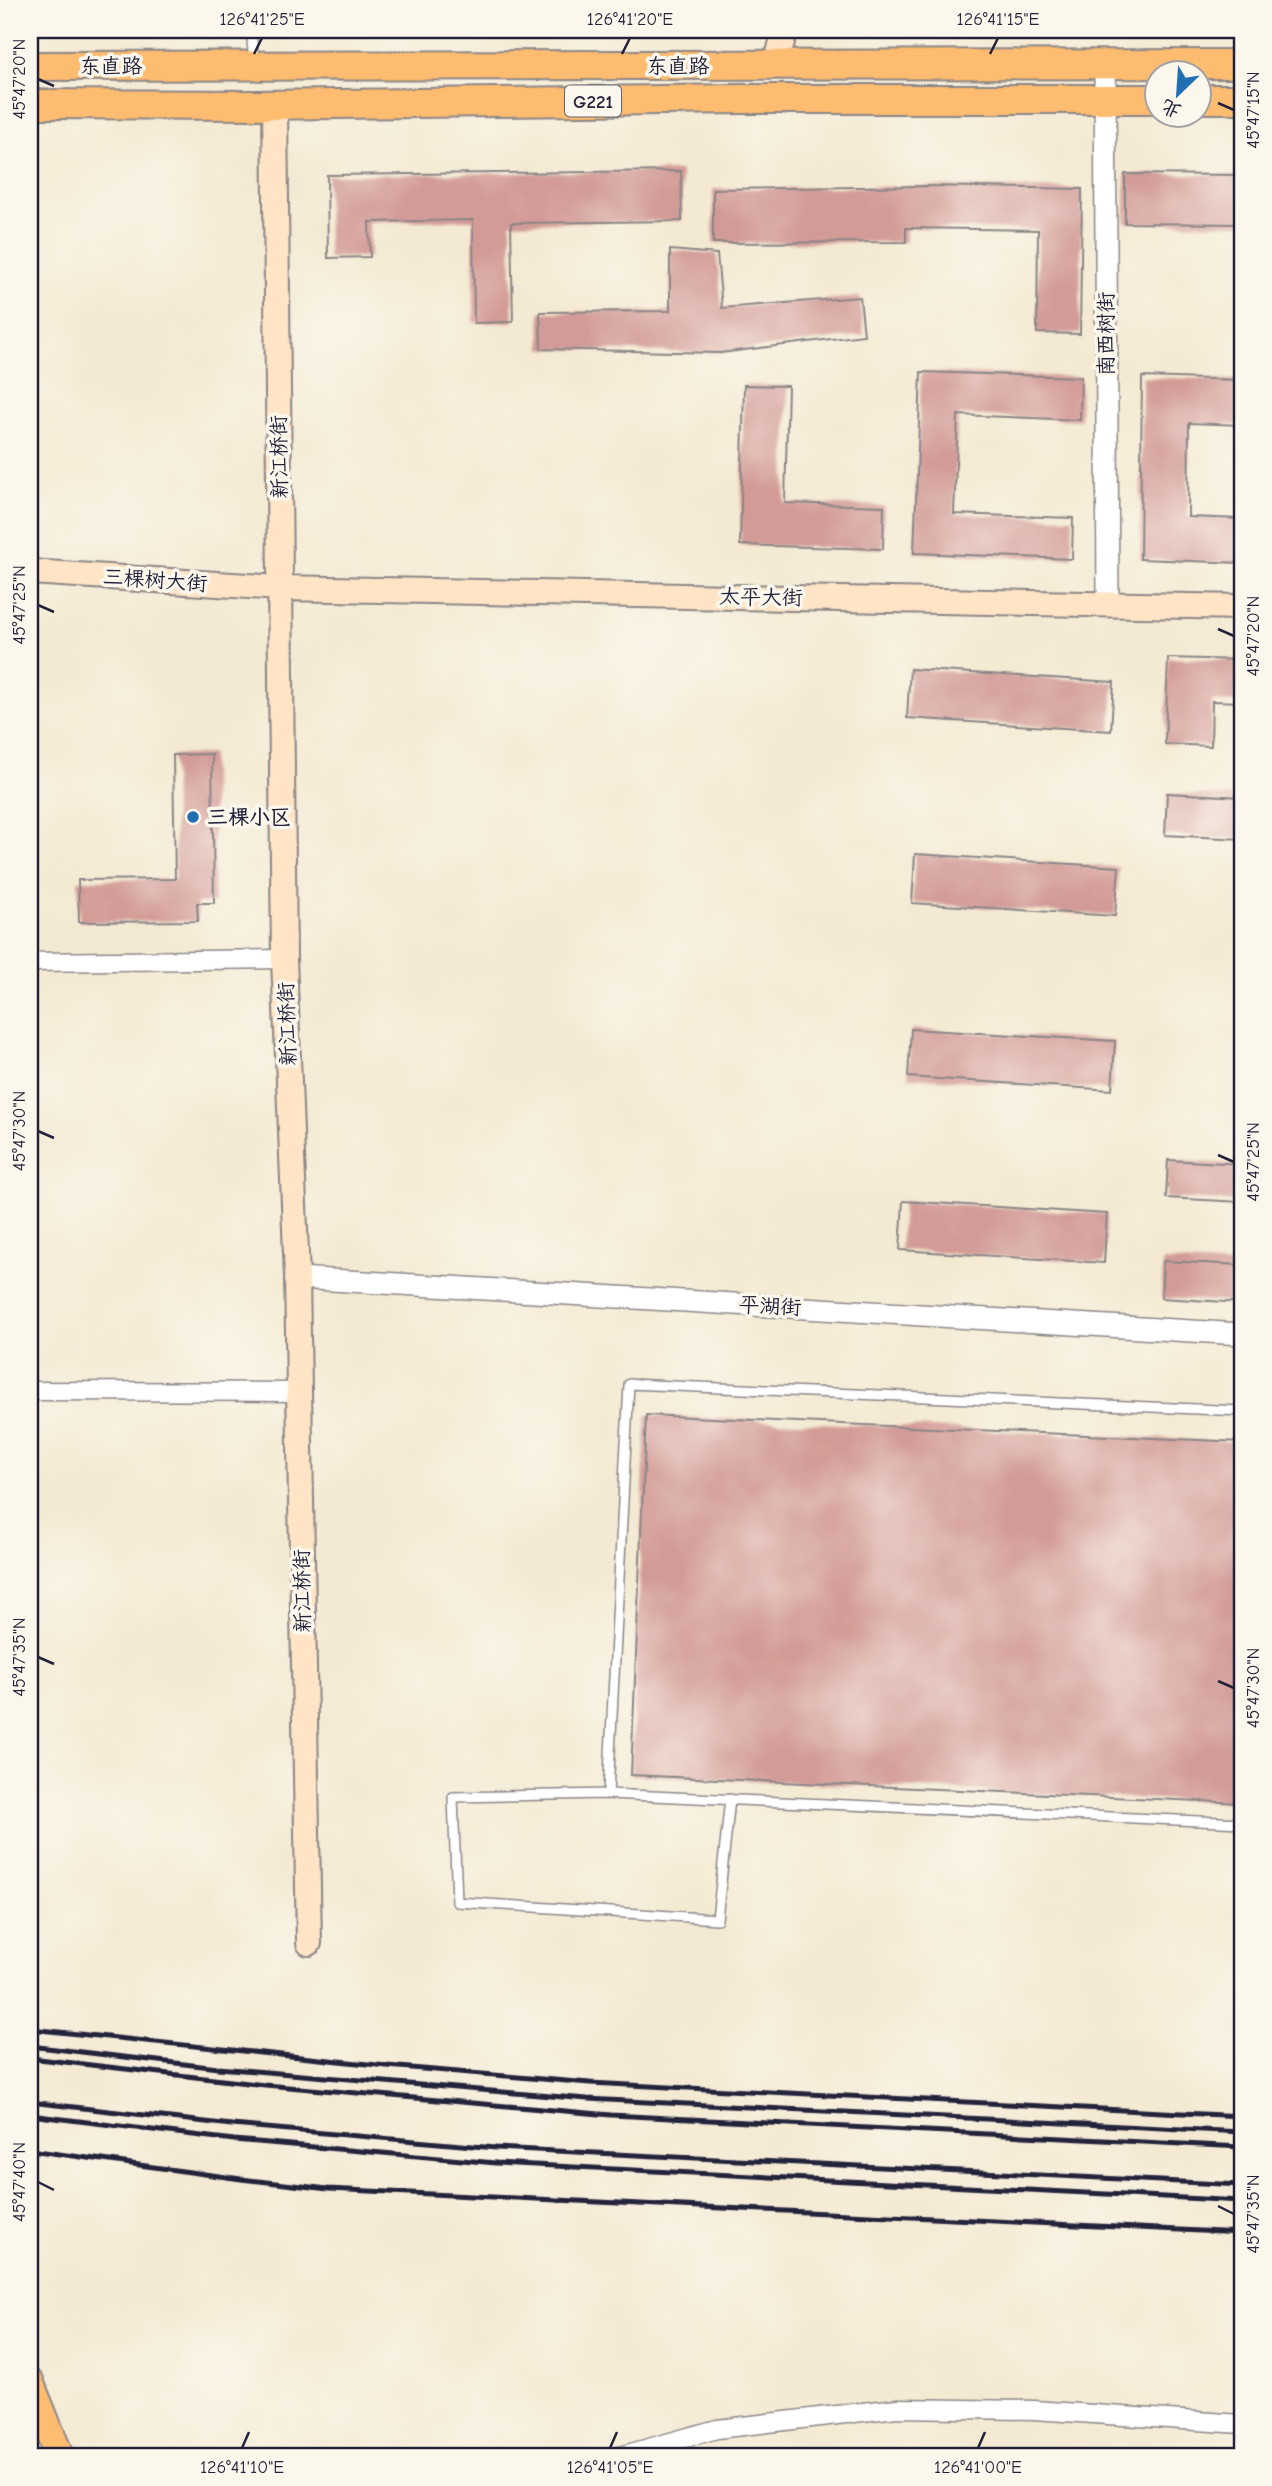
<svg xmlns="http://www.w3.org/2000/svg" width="1272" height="2486" font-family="'Comic Neue','LXGW WenKai TC',sans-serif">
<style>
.building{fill:#d39b97}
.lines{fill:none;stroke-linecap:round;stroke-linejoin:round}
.service-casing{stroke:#8b8687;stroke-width:12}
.minor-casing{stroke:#8b8687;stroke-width:21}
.tertiary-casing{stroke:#8b8687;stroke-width:24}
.secondary-casing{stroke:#8b8687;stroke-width:28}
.trunk-casing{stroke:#8b8687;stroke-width:32}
.service{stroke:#fff;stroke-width:9}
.minor{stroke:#fff;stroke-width:18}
.tertiary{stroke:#fff;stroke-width:21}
.secondary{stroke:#ffe4c6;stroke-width:24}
.trunk{stroke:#febc70;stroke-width:28}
.rail{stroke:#22223b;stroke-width:5}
.ticks{fill:none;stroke:#22223b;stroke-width:2.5}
.poi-dot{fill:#1f6fb2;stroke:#fbf7ec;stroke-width:2.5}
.labels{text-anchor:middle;stroke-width:7;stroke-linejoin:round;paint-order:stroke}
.shield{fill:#fbf7ec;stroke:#636270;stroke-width:2}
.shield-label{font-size:19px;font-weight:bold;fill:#22223b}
.street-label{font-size:21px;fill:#22223b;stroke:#fbf7ec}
.poi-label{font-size:21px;font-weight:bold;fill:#22223b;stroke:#fbf7ec;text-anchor:start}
.neatline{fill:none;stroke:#22223b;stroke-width:2.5}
.ticks-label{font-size:18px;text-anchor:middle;fill:#22223b}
</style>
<rect width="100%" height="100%" fill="#fbf7ec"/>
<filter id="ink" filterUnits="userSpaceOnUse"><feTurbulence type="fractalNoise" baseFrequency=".0143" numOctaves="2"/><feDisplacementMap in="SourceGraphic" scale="14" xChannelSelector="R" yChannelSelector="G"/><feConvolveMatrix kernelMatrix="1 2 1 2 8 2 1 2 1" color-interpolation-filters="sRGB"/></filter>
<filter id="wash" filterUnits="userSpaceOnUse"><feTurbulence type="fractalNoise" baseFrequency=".00686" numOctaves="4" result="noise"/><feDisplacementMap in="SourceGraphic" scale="28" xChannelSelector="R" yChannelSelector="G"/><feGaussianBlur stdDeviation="1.57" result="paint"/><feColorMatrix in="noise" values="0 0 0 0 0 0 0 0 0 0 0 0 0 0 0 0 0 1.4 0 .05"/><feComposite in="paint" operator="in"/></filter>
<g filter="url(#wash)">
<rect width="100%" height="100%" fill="#f4ead3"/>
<g id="blocks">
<path class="building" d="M681,171l1,50 -171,2 2,99 -39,1 -1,-103 -104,2 1,35 -42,1 -1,-83z
M1125,174l117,1v49l-117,-1z
M926,186l156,3 -2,145 -43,-1 1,-103 -132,-2v14l-193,1v-54z
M670,250l47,4 5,54 138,-11 4,38 -144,18 -179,-4 -1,-37 130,-1z
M921,372l160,5 -1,43 -122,-5 -4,99 119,4 -1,41 -158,-6z
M1142,377l100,3v45l-53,-2 -1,94 54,2v44l-102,-4z
M744,385l44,1 -3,117 99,3 -1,43 -143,-4z
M1168,658l74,2v42l-30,-1 -1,45 -46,-2z
M910,669l204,13 -3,49 -204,-13z
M212,754l2,149h-17l1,18 -119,1 -1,-42 97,-1 -2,-124z
M1167,793l75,4v42l-77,-4z
M915,854l204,13 -4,49 -203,-13z
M911,1029l204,12 -3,49 -204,-13z
M1168,1160l74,4v38l-76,-4z
M903,1201l204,13 -3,49 -204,-13z
M1163,1261l79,4v38l-81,-5z
M646,1415l596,27v361l-611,-28z"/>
</g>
</g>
<g filter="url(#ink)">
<use href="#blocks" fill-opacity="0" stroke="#8b8687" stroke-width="2"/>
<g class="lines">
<defs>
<path id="service" d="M251,30l3,31
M1242,1411l-613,-27 -21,410 634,29
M608,1794l-155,3 4,105 260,17 13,-120"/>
<path id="minor" d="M30,962l254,-3
M30,1391l268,1
M620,2456l97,-27 180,-21 137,2 208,14"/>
<path id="tertiary" d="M1105,65l3,538
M297,1278l945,56"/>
<path id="secondary" d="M776,65l9,-35
M275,105l9,854 13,319 12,665
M30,572l250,16 962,19"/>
<path id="trunk" d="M30,66l1212,-2
M1198,99h44
M30,104l225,1 488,-6h413
M30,2384l29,72"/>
</defs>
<use href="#service" class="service-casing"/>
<use href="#minor" class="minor-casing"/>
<use href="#tertiary" class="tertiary-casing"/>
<use href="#secondary" class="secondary-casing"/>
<use href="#trunk" class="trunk-casing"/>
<use href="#service" class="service"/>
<use href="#minor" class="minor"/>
<use href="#tertiary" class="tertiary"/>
<use href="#secondary" class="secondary"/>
<use href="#trunk" class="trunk"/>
<path class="rail" d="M30,2029l357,37 203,17 652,33
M30,2046l188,22 369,31 655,33
M30,2058l235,27 346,30 631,32
M30,2102l202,23 264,23 746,37
M30,2115l204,25 262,23 746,38
M30,2150l211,29 87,10 914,44"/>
</g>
</g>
<path class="ticks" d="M254,54l8,-16M622,54l8,-16M990,54l8,-16M38,79l16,7M1218,103l16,7M38,605l16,7M1218,629l16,7M38,1131l16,7M1218,1155l16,7M38,1657l16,7M1218,1681l16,7M38,2182l16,8M1218,2206l16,8M242,2448l7,-16M610,2448l7,-16M978,2448l7,-16"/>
<circle class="poi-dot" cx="193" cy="817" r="7"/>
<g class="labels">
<rect class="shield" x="565" y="85.5" width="56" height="31" rx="5"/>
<g class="shield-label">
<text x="593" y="108">G221</text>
</g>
<g class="street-label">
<text x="111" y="73">东直路</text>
<text x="678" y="73">东直路</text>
<text transform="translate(1106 334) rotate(-90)" y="7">南西树街</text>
<text transform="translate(279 457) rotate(-91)" y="7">新江桥街</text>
<text transform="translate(155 580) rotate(4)" y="7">三棵树大街</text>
<text transform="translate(761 597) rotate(1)" y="7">太平大街</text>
<text transform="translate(287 1024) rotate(-92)" y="7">新江桥街</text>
<text transform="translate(770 1306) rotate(3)" y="7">平湖街</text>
<text transform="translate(302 1591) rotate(-91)" y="7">新江桥街</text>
</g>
<g class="poi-label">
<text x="207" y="824">三棵小区</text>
</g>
</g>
<rect width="1272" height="2486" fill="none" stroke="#fbf7ec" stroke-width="77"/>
<g transform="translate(1178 94) rotate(205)"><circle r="33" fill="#fbf7ec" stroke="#a4a2a5" stroke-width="2"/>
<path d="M0-5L12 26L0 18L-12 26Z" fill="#1f6fb2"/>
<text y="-10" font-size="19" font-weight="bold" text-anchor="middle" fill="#22223b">北</text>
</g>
<rect x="38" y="38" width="1196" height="2410" class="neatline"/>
<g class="ticks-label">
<text x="262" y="25">126°41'25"E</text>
<text x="630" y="25">126°41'20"E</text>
<text x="998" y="25">126°41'15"E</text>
<text transform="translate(19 79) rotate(-90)" y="6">45°47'20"N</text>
<text transform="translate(1253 110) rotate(-90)" y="6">45°47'15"N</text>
<text transform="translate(19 605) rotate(-90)" y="6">45°47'25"N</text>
<text transform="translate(1253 636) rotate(-90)" y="6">45°47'20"N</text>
<text transform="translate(19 1131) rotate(-90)" y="6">45°47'30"N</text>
<text transform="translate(1253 1162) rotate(-90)" y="6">45°47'25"N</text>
<text transform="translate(19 1657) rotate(-90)" y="6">45°47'35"N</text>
<text transform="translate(1253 1688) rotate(-90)" y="6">45°47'30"N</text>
<text transform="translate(19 2182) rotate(-90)" y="6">45°47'40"N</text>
<text transform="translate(1253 2214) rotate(-90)" y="6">45°47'35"N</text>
<text x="242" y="2473">126°41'10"E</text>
<text x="610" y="2473">126°41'05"E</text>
<text x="978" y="2473">126°41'00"E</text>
</g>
</svg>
